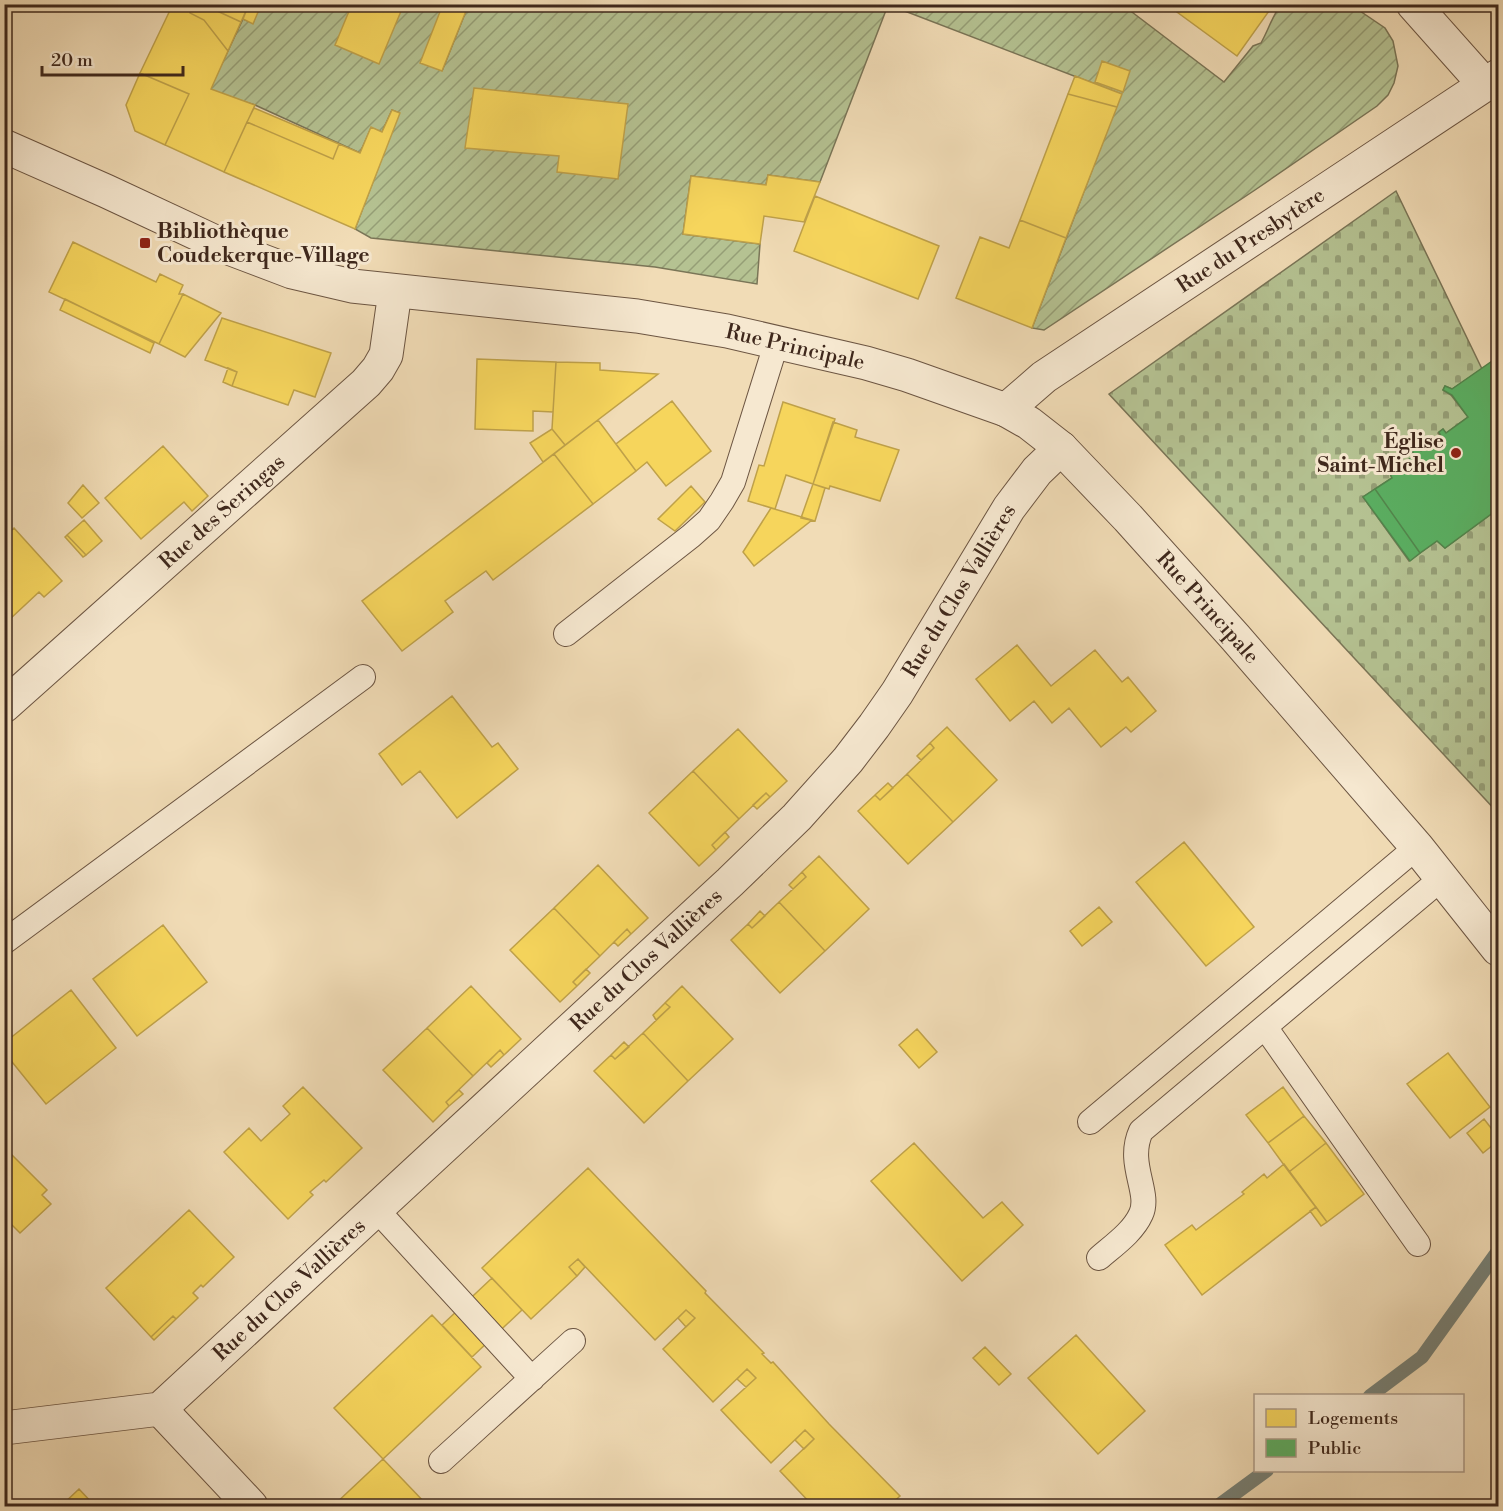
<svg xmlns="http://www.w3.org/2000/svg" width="1503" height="1511" font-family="'Libre Bodoni',serif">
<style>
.cemetery{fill:url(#cemetery-stones);stroke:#7a7557;stroke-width:1.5}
.garden{fill:url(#garden-furrows);stroke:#7a7557;stroke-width:1.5}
.homes{fill:#f6d55c;stroke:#bfa149;stroke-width:1.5}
.public{fill:#5aae61;stroke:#52864c;stroke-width:1.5}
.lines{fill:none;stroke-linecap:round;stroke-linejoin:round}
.stream{stroke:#768076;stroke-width:14}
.service-casing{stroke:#6c5542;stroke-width:26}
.minor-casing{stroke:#6c5542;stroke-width:35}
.tertiary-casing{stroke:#6c5542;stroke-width:35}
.service{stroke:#f6e8d0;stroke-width:24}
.minor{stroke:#f6e8d0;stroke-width:33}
.tertiary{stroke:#f6e8d0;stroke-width:33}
.poi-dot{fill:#8f2418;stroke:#f6e8d0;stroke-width:2}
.labels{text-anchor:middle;stroke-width:6;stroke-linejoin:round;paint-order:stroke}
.poi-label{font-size:21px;font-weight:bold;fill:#3f281c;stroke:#f6e8d0;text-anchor:start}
.street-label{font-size:21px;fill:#3f281c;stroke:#f6e8d0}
</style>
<defs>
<pattern id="cemetery-stones" width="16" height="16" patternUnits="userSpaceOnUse" patternTransform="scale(1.5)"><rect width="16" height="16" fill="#b5c292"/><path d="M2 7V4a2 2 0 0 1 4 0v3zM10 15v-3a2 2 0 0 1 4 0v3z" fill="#959e76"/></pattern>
<pattern id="garden-furrows" width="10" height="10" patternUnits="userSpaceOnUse" patternTransform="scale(1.5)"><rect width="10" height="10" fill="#b5c292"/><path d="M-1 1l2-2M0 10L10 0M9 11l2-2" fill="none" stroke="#959e76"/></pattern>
</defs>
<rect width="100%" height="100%" fill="#f1dcb6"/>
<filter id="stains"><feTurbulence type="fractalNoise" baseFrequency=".00333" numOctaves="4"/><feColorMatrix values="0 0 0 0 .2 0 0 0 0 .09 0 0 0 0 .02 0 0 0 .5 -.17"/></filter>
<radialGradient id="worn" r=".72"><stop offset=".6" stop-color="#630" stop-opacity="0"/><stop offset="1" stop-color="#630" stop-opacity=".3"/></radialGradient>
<path class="cemetery" d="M1396,191l86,178 -30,20 -7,-3 -2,4 8,5 17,22 -22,16 -3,-4 -5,4 3,3 -20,15 -3,-4 -6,4 3,4 -20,14 -3,-3 -4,3 4,9 -29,19 46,64 28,-20 8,7 53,-39v304l-389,-419z"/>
<path class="garden" d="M260,5h183l-1,66 26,-65 -3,-1h423l-68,177 -52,-7 -2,10 -75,-9 -8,58 77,10 -3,40 -102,-17 -284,-29 -16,-9 44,-116 -7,-3 -10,22 -11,-4 -11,25 -105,-48 -46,-14 34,-72 10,4z
M889,5h236l-1,1 100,76 29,-36 8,-3c8,-14 11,-27 20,-38h70l34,23 8,13 5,25 -4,17 -6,12 -11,11 -122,84 -211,140 -12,-2 89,-234z"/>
<path class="homes" d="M173,4l15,3 2,6 14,7 24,31 -17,38 44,16 -31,67 -59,-27 24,-51 -49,-21z
M187,4h15l39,18 -13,29 -24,-31 -14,-7z
M202,4h47l-8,18z
M249,4l12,1 -8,19 -10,-5z
M352,4h52l-25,60 -44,-19z
M443,4l25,2 -26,65 -22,-8z
M1166,4h108l-37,52z
M1102,61l28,10 -7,21 -28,-10z
M140,73l49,21 -24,51 -30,-14 -9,-26z
M1075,76l47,18 -5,13 -49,-13z
M474,88l154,16 -10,75 -61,-7 2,-16 -94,-8z
M1068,94l49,13 -51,131 -46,-18z
M254,108l85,36 -6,15 -86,-37z
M392,110l8,3 -45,116 -131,-57 23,-50 86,37 6,-15 21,9 11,-26 11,5z
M768,175l52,7 -16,40 -40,-6 -4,28 -77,-10 8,-58 75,9z
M815,196l124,50 -21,53 -124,-48z
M1020,220l46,18 -34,90 -76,-30 24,-61 29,11z
M73,242l83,40 4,-8 23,11 -4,9h4l-24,50 -110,-52z
M183,294l38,19 -36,44 -26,-13z
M65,299l89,44 -4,10 -90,-43z
M222,318l109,35 -16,44 -21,-7 -6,15 -56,-19 5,-14 -32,-12z
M477,359l79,3 -3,50 -20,-1v20l-58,-2z
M556,362l44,1v7l58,4 -93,71 -13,-16z
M228,368l9,4 -5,14 -9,-4z
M672,401l39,50 -45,35 -19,-24 -11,9 -20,-27z
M783,402l52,17 -22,65 -27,-9 -11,34 -27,-8 11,-36 5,1z
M598,420l38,51 -43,33 -39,-50z
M833,422l24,8 -2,7 44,13 -19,51 -50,-15 -1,3 -16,-5z
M552,429l13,16 -22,17 -13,-19z
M163,446l45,50 -16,15 -8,-9 -43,37 -36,-41z
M554,454l39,50 -100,76 -7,-9 -41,30 8,11 -51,39 -40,-50z
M813,484l12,4 -10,33 -14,-3z
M83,485l16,18 -17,15 -14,-15z
M691,486l14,16 -30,29 -17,-12z
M771,508l41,12 -58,46 -11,-14z
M84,520l18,21 -16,14 -19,-20z
M14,528l48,53 -18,16 -5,-5 -29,27 -6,-6v-76z
M67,535l19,20 -3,2 -18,-20z
M1017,645l34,41 44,-36 27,32 6,-5 28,34 -25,21 -5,-5 -25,20 -32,-39 -17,15 -18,-22 -24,20 -34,-42z
M452,696l40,51 6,-4 20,26 -61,49 -37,-47 -18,14 -23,-31z
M947,727l50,53 -44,42 -46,-48 27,-26 -4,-5z
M738,729l49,52 -17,16 -4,-4 -27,26 -46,-48z
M930,743l4,5 -13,12 -4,-4z
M693,771l46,48 -27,26 4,5 -17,16 -50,-53z
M907,774l46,48 -45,42 -50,-53 17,-16 5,5z
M888,783l5,5 -13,12 -5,-5z
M766,793l4,4 -13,12 -4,-4z
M725,832l4,5 -13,13 -4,-5z
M1184,842l70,85 -48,39 -70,-84z
M819,856l50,53 -44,42 -46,-49 27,-25 -4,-5z
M598,865l50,53 -17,16 -4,-5 -27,27 -46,-48z
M802,872l4,5 -13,12 -4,-4z
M779,902l46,49 -45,42 -49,-53 17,-16 4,4z
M1099,907l13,15 -30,24 -12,-15z
M554,908l46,48 -27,26 4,4 -17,16 -50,-52z
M760,911l5,5 -13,12 -4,-4z
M163,925l44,57 -70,54 -44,-57z
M627,929l4,5 -13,12 -4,-4z
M586,969l4,4 -13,13 -4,-4z
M471,986l50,53 -17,16 -4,-5 -27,26 -46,-48z
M682,986l51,53 -45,42 -45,-48 27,-26 -5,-4z
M71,990l45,58 -70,56 -42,-52v-9z
M665,1003l5,4 -14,13 -3,-5z
M427,1028l46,48 -27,26 3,4 -16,16 -50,-52z
M917,1029l20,23 -18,16 -20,-23z
M643,1033l45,48 -44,42 -50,-52 17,-16 4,4z
M624,1042l5,5 -14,12 -4,-4z
M500,1050l4,5 -13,12 -4,-4z
M1448,1053l42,54 -40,31 -43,-54z
M303,1087l59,61 -36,34 -2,-2 -14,12 3,3 -25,24 -64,-67 25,-24 12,13 29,-27 -7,-8z
M1283,1087l21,29 -36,27 -22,-28z
M459,1090l4,4 -14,12 -3,-4z
M1304,1116l22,27 -37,29 -21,-29z
M1484,1119l14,18v4l-15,12 -16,-20z
M914,1143l69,75 19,-16 21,23 -61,56 -91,-100z
M1326,1143l38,51 -37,28 -38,-50z
M4,1147l43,43 -5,5 9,9 -31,29 -16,-16z
M1284,1164l32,43 -114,88 -37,-50 27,-20 4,5 48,-36 -2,-2 22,-18 3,4z
M588,1168l118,123 -1,2 59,60 -2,1 9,9 2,-1 56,62 71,72 -11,10h-76l-33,-35 34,-32 -9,-9 -34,33 -50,-53 35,-32 -9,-9 -34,33 -50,-53 32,-31 -9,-8 -31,30 -77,-81 -9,8 8,9 -46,43 -49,-51z
M1316,1207l11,15 -6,4 -11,-15z
M189,1210l45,47 -31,30 -2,-2 -8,8 5,5 -22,21 -3,-3 -22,21 -45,-49z
M578,1259l7,8 -8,9 -8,-9z
M492,1278l30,32 -50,47 -30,-32z
M686,1310l9,8 -9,9 -8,-9z
M432,1315l49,52 -98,92 -49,-51z
M173,1316l3,3 -22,21 -3,-3z
M1076,1335l69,76 -47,43 -70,-76z
M985,1347l26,27 -12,11 -26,-27z
M747,1369l9,9 -10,9 -9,-8z
M805,1430l9,9 -10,10 -9,-9z
M383,1459l45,47h-95z
M79,1489l16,17h-34z"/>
<path class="public" d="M1498,357v152l-53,39 -8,-7 -17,12 -45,-64 17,-11 -4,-9 5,-3 2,3 20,-14 -3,-4 6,-4 3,4 20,-15 -2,-4 4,-3 3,4 22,-16 -16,-22 -9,-5 2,-4 7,3z
M1375,489l45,64 -10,8 -47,-64z"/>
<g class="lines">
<path class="stream" d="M1370,1396l52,-39 76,-106
M1218,1506l49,-36"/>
<defs>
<path id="service" d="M566,634l125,-98 18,-16 13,-19 11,-19 44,-141
M4,942l359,-265
M1265,1027l153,217
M1090,1122l327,-275
M376,1209l156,170
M1099,1258c15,-13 34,-26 42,-44 10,-22 -15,-50 0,-83l301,-253
M441,1461l132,-120"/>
<g id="minor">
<path d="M1413,4l72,81"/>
<path id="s1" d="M1006,410l38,-33 454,-301"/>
<path id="s2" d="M4,706l362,-323 12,-14 8,-14 9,-63"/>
<path d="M160,1409l91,97"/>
<path id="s3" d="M4,1428l156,-19 570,-527 67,-65 51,-57 26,-34 23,-33 112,-185 28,-37 24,-23"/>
</g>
<g id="tertiary">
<path id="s4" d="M4,146l102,45 120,56 66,25 60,14 285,30 90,15 139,32 41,12 99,35 23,13 32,25 67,70 107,119 182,210 81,102"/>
</g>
</defs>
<use href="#service" class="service-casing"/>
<use href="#minor" class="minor-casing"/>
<use href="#tertiary" class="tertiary-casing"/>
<use href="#service" class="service"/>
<use href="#minor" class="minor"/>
<use href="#tertiary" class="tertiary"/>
</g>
<g class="poi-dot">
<rect x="139" y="237" width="12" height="12" rx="3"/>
<circle cx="1456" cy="453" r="6"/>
</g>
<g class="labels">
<g class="poi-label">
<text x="157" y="238">Bibliothèque<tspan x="157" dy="24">Coudekerque-Village</tspan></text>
<text x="1444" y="448" text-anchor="end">Église<tspan x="1444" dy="24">Saint-Michel</tspan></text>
</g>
<g class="street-label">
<text dy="7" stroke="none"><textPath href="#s1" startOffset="298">Rue du Presbytère</textPath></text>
<text dy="7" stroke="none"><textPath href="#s4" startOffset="824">Rue Principale</textPath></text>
<text dy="7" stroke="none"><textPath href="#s2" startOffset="292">Rue des Seringas</textPath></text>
<text dy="7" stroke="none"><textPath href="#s3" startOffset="1306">Rue du Clos Vallières</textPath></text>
<text dy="7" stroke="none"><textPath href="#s4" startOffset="1328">Rue Principale</textPath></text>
<text dy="7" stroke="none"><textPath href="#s3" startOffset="819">Rue du Clos Vallières</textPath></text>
<text dy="7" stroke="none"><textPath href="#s3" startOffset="333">Rue du Clos Vallières</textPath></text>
</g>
</g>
<rect width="1503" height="1511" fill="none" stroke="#f1dcb6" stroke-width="24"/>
<rect x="6" y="6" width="1491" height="1499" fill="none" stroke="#3f281c" stroke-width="3"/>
<rect x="12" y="12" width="1479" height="1487" fill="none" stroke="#3f281c" stroke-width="1.5"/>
<rect x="1254" y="1394" width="210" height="78" fill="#f6e8d0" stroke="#ad9b88" stroke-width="1.5"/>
<rect x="1266" y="1409" width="30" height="18" fill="#f6d55c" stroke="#ad9b88" stroke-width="1.5"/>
<text x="1308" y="1424" font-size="18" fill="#3f281c">Logements</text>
<rect x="1266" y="1439" width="30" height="18" fill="#5aae61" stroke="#ad9b88" stroke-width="1.5"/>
<text x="1308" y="1454" font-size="18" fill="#3f281c">Public</text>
<path d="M42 66v9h141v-9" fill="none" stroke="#3f281c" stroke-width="3"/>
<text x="51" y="66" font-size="18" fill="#3f281c" stroke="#f6e8d0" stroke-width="4.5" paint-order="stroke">20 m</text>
<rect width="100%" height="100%" filter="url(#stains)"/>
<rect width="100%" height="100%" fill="url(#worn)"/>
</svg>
